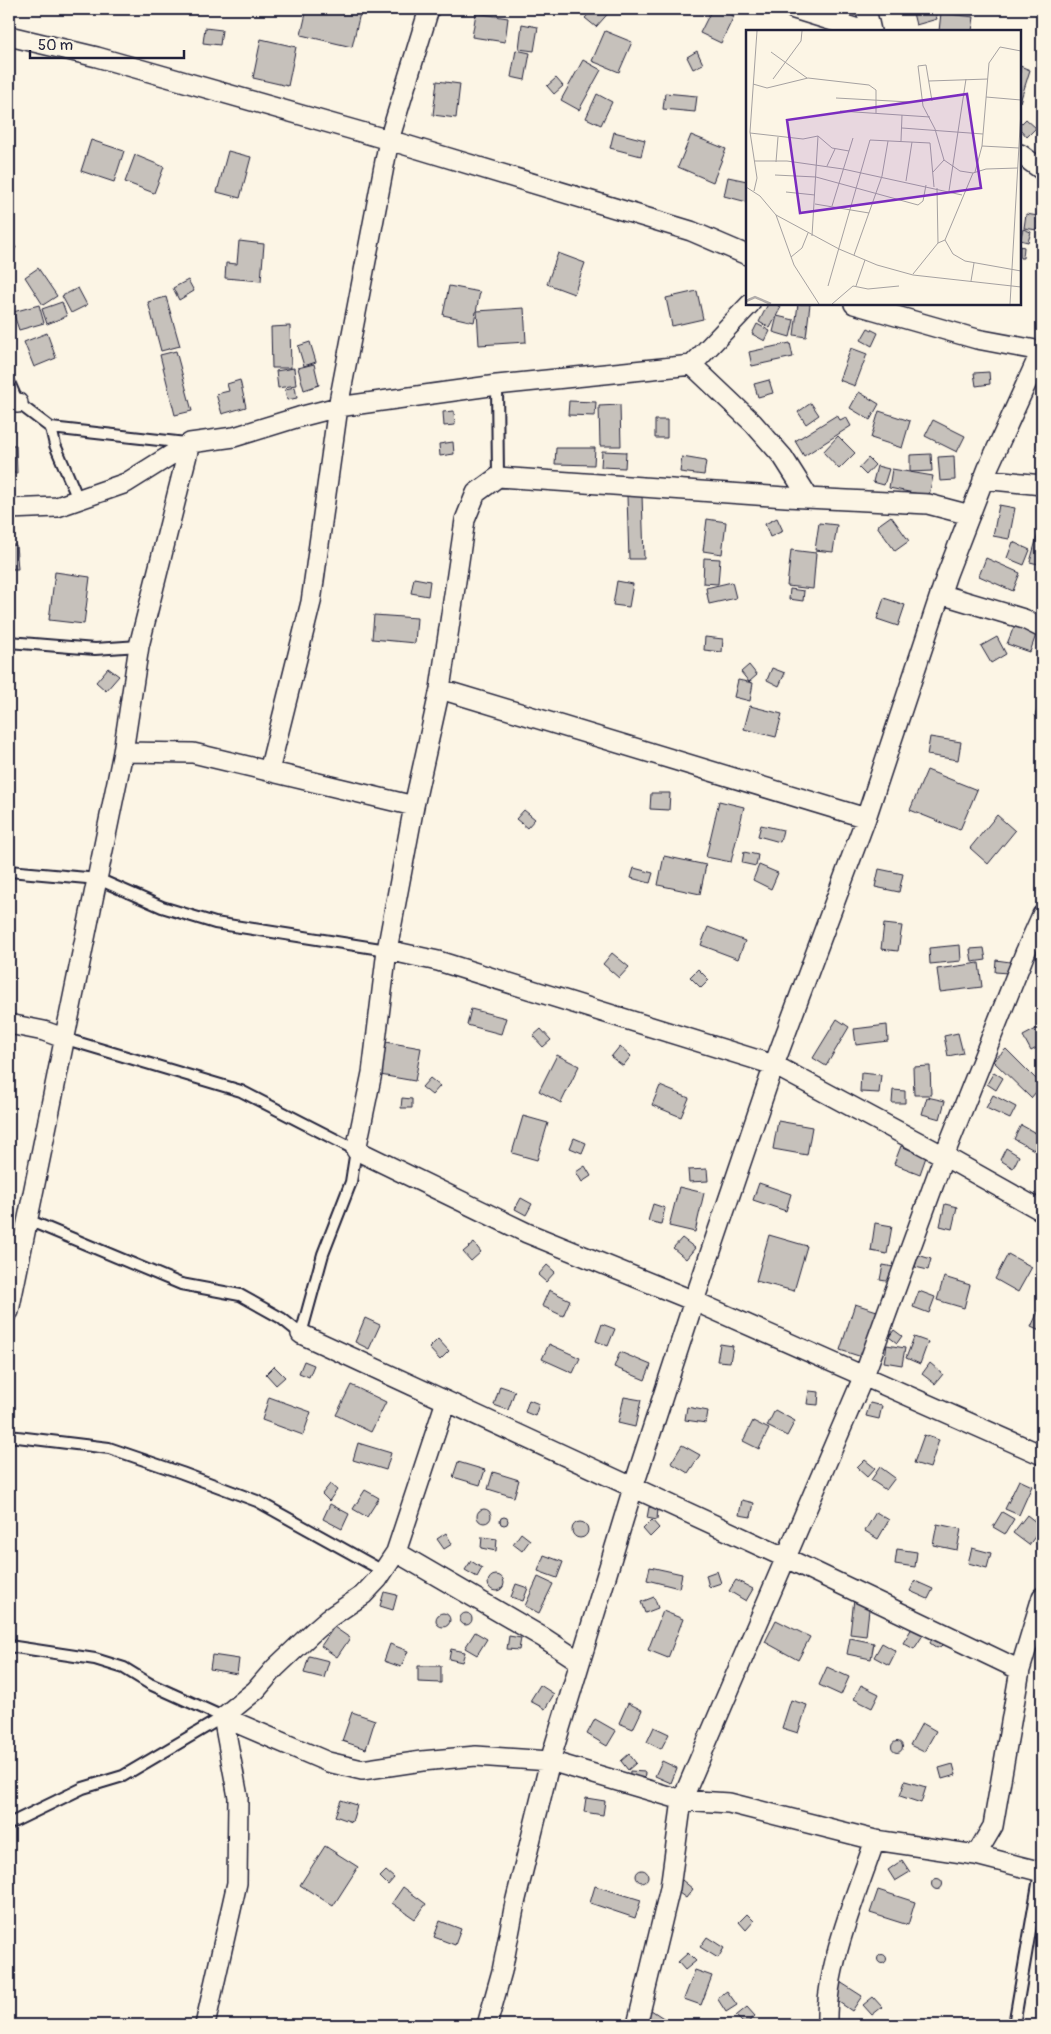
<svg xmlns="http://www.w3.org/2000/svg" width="1051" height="2034" font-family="Pangolin,sans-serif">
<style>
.building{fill:#c6c1bb;stroke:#22223b}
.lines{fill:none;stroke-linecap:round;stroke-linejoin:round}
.service-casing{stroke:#22223b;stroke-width:14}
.minor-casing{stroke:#22223b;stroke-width:22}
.service{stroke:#fcf5e5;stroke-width:10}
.minor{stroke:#fcf5e5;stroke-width:19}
.inset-river{fill:none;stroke:#b2adab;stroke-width:2.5}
.inset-road{fill:none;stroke:#a5a1a1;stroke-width:1}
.view{fill:#7b2cbf;fill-opacity:0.15;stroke:#7b2cbf;stroke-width:2.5}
.inset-edge{fill:none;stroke:#22223b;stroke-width:2.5}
</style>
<rect width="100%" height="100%" fill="#fcf5e5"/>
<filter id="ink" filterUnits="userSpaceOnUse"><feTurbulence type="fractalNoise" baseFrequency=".02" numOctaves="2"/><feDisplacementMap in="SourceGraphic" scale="10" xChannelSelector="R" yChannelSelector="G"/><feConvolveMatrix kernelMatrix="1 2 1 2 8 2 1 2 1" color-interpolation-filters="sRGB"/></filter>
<g filter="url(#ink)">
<path class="building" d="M307,9h54l-9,38 -51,-12z
M593,9h19l-16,18 -11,-9z
M712,9h5l17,7 -13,27 -21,-10z
M912,9h22l3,10 -21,6z
M476,13l32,5 -3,24 -33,-5z
M941,13l33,4 -2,14h-33z
M522,24l16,3 -4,24 -15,-2z
M205,28l17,2 -2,15 -17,-2z
M605,31l27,11 -13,30 -27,-11z
M261,39l35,8 -8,39 -35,-8z
M516,50l14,3 -5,27 -14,-3z
M697,51l6,13 -10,5 -6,-12z
M583,60l18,10 -22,40 -18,-10z
M1020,66l10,4 -10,32z
M556,78l7,8 -9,8 -7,-8z
M437,81l23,3 -4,34 -23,-3z
M665,93l32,3 -2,16 -32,-3z
M597,94l15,8 -11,23 -15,-7z
M1026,119l10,9 -9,9 -7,-8v-4z
M614,132l31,8 -4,16 -31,-8z
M691,135l35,14 -13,33 -35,-15z
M91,140l33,11 -10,31 -33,-11z
M228,151l23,6 -11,41 -23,-6z
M135,155l29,12 -10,26 -29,-11z
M728,177l19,4v21l-23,-6z
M1026,214l12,2 -1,14 -13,-2z
M1023,229l8,3 -3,10 -8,-2z
M9,235l7,13 -7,4z
M239,241l25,3 -3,37 -36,-3 1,-15 11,1z
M1020,246l4,1 -1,11h-3z
M558,253l27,10 -11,31 -27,-10z
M38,268l19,28 -14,9 -18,-28z
M188,280l6,11 -15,9 -6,-12z
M449,286l31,6 -6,30 -31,-7z
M78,288l9,17 -16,8 -9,-17z
M697,291l6,28 -31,7 -6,-28z
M166,297l14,49 -19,5 -13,-49z
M62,302l5,14 -20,8 -5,-15z
M768,304h8l5,3 -11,21 -11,-6z
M798,304h12l-4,33 -12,-2z
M39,305l5,18 -25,7 -6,-18z
M524,308l2,34 -47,3 -2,-34z
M777,316l17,4 -4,17 -17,-5z
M757,324l13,7 -5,10 -13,-7z
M290,326l1,42h-19l-1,-41z
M868,328l10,5 -6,13 -11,-6z
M47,333l9,25 -22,9 -10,-25z
M310,342l6,20 -12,4 -6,-20z
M790,343l3,14 -41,9 -3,-14z
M851,348l16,6 -12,32 -16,-6z
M176,351l16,60 -17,4 -15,-60z
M314,364l5,21 -15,5 -6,-22z
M294,368l2,17 -18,3 -2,-17z
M989,372l1,12 -14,2 -2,-13z
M240,380l6,27 -24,7 -6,-20 13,-3 -2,-7z
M769,380l4,13 -15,4 -4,-13z
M295,387l2,11 -10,2 -2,-11z
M859,392l20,12 -9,16 -20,-12z
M569,401l27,1 -1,14 -27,-1z
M811,403l8,12 -13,9 -8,-12z
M620,405l1,41h-21l-1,-40z
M454,411l1,14 -11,1 -1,-14z
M879,411l31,10 -8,27 -31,-10z
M837,415l3,5 6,-3 5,9 -47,30 -9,-15z
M655,420h12v18h-12z
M933,420l32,16 -8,16 -32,-16z
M838,436l17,17 -16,16 -16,-17z
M453,442l1,12 -14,2 -1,-12z
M9,445h7l1,28h-8z
M556,448h39l-1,17 -39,-1z
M602,451l24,1 -1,16 -24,-1z
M931,454l1,17 -22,1v-17z
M954,456l1,24 -15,1 -2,-24z
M682,457l24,4 -2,14 -24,-3z
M868,458l7,7 -9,10 -7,-7z
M877,466l12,3 -5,16 -11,-3z
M892,469l41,7 -4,20 -40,-8z
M642,495l2,64h-15l-2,-63z
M999,505l16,3 -6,31 -16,-3z
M891,516l18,25 -14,10 -18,-25z
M777,518l6,13 -13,6 -5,-13z
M707,519l19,3 -4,32 -19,-3z
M1042,519v46l-12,-3z
M819,523l18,2 -4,27 -18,-2z
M1013,542l17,8 -6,15 -17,-7z
M9,545h7l2,24h-9z
M791,550l25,3 -3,36 -26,-3z
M704,558l16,1 -2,25 -15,-1z
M986,558l34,15 -7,18 -34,-15z
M55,572l35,5 -6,47 -35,-4z
M414,578l16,3 -2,15 -17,-3z
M617,581l16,3 -4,23 -16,-2z
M732,582l4,16 -27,6 -3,-16z
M790,589l14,2 -1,10 -14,-2z
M884,598l21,7 -7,21 -21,-7z
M374,615l43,3 -2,25 -43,-4z
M1015,624l22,8 -7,20 -23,-8z
M705,637l18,2 -1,13 -18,-2z
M997,637l9,17 -15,9 -10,-17z
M749,665l8,10 -8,7 -8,-10z
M108,668l11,8 -13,15 -10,-9z
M772,668l13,5 -6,13 -12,-6z
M738,680l15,3 -3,18 -16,-4z
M1042,694v24l-7,-2z
M750,706l32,8 -6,23 -32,-8z
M930,737l31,5 -3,18 -31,-5z
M927,770l50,20 -17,40 -50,-20z
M651,793h19l-1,17 -19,-1z
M719,801l25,6 -13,55 -25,-5z
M524,810l11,9 -8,9 -11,-9z
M997,815l18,16 -27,33 -18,-16z
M761,825l22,5 -3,12 -22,-6z
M744,852l14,3 -2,11 -14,-3z
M664,856l42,9 -6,29 -42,-9z
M759,865l19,8 -7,16 -18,-9z
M634,868l19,5 -3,10 -19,-5z
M879,869l24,5 -4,18 -24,-5z
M884,924l18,2 -4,25 -17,-2z
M708,927l37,14 -7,18 -37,-14z
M960,945l1,16 -31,3 -1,-16z
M984,948l2,12 -14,2 -2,-13z
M612,953l17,14 -10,11 -16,-14z
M996,960l14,2 -2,11 -13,-1z
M979,963l3,24 -42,5 -3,-23z
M698,969l11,11 -8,8 -11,-11z
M471,1009l35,9 -5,16 -34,-9z
M837,1019l12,8 -23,39 -13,-8z
M887,1025l1,16 -32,4 -2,-16z
M1038,1028l4,8v9l-11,6 -8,-15z
M541,1029l10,11 -8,7 -10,-11z
M958,1033l5,20 -15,3 -4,-20z
M386,1042l35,6 -6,33 -35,-6z
M620,1046l11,10 -8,10 -12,-9z
M1006,1049l36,36 -11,13 -38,-37z
M557,1055l22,11 -18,37 -22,-12z
M930,1066l1,29h-17l-1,-28z
M994,1072l9,6 -7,12 -9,-6z
M861,1073l20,2 -2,18 -19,-1z
M430,1078l10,8 -8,9 -10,-8z
M660,1086l29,12 -8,19 -29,-12z
M893,1090l12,1v12h-13z
M993,1095l23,12 -6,12 -24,-11z
M927,1097l18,4 -5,18 -18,-5z
M402,1098l10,1v9h-11z
M523,1116l25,7 -11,37 -25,-7z
M778,1121l34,6 -5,28 -34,-6z
M1021,1125l20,11 -7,14 -20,-11z
M574,1138l12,5 -4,10 -12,-5z
M901,1146l25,11 -6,17 -26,-10z
M1006,1148l13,8 -6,12 -13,-8z
M585,1166l6,10 -9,6 -6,-10z
M707,1169l1,12 -19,1 -1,-12z
M759,1183l32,11 -5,17 -33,-11z
M679,1187l25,6 -9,39 -26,-6z
M521,1198l11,6 -6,11 -11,-6z
M653,1204l12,4 -4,16 -13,-3z
M945,1204l12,3 -5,22 -12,-3z
M875,1223l17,3 -5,28 -16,-3z
M769,1235l38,11 -13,45 -38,-10z
M682,1238l13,10 -9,11 -13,-11z
M474,1243l7,9 -10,9 -8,-9z
M1008,1254l24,13 -14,25 -23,-13z
M918,1255l13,4 -3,11 -13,-3z
M547,1265l8,7 -9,10 -8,-7z
M883,1265l11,2 -2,15 -12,-2z
M944,1277l26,8 -6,23 -27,-8z
M549,1290l21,10 -7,16 -21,-10z
M919,1291l16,6 -6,16 -16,-6z
M1042,1303v29l-11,-5z
M855,1304l22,7 -15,46 -22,-7z
M365,1318l15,7 -11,24 -14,-7z
M602,1324l13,5 -7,17 -12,-5z
M894,1330l8,6 -5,7 -8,-6z
M914,1337l14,5 -8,22 -14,-6z
M438,1339l11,12 -9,9 -11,-12z
M549,1344l31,14 -7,15 -31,-14z
M720,1344l13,2 -3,16 -13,-1z
M887,1345l18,3 -3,17 -18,-3z
M620,1352l31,13 -6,15 -31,-13z
M304,1361l10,4 -5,12 -10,-4z
M930,1363l13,11 -8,10 -13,-10z
M274,1366l11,11 -9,8 -10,-11z
M351,1385l35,17 -15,30 -35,-17z
M500,1386l15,5 -7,19 -14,-5z
M809,1391l10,1 -1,13 -11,-1z
M269,1397l42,15 -8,23 -41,-15z
M624,1397l17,3 -6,27 -17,-4z
M529,1400l10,4 -4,12 -10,-4z
M870,1403l12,3 -3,13 -13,-3z
M687,1407l21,4 -2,12 -21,-3z
M775,1410l20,11 -8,15 -20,-10z
M753,1421l16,8 -10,20 -16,-8z
M924,1435l15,5 -9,28 -16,-5z
M358,1443l33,10 -5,17 -33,-10z
M682,1445l18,10 -12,18 -17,-10z
M865,1460l10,8 -8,9 -10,-9z
M458,1462l27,8 -5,15 -27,-8z
M880,1467l15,11 -9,12 -15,-10z
M493,1472l26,8 -5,17 -26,-8z
M1019,1480l13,6 -13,29 -14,-6z
M330,1484l7,6 -8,11 -7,-7z
M365,1490l14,8 -12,19 -14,-8z
M742,1500l12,3 -3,14 -12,-2z
M330,1504l19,10 -7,15 -19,-10z
M649,1507l9,1 -1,12 -10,-2z
M477 1516a7 7 0 1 1 14 0a7 7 0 1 1-14 0Z
M876,1512l13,8 -11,19 -13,-8z
M1002,1512l12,7 -9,15 -12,-7z
M1027,1515l15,12 -13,18 -16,-12z
M500 1521a4 4 0 1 1 8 0a4 4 0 1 1-8 0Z
M652,1520l7,8 -9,9 -7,-8z
M572 1530a8 8 0 1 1 16 0a8 8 0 1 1-16 0Z
M937,1524l24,5 -4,21 -24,-5z
M446,1533l6,11 -8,5 -7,-10z
M521,1533l9,7 -8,11 -9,-7z
M482,1537l15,2 -1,12 -15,-3z
M972,1548l19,5 -4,15 -19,-5z
M897,1549l20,3 -2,15 -20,-3z
M544,1555l19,7 -6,16 -19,-7z
M471,1561l11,7 -5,9 -12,-7z
M650,1567l32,7 -3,14 -32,-8z
M717,1571l4,12 -12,4 -3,-12z
M488 1583a8 8 0 1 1 16 0a8 8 0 1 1-16 0Z
M538,1577l15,7 -14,29 -14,-7z
M736,1580l17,9 -7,12 -17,-10z
M915,1581l18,8 -5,10 -18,-8z
M516,1584l12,4 -5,13 -12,-4z
M384,1592l13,3 -4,15 -13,-4z
M654,1597l4,11 -13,5 -4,-11z
M854,1599l16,2 -4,35 -16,-2z
M663,1611l20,8 -15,39 -20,-8z
M460 1619a6 6 0 1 1 12 0a6 6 0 1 1-12 0Z
M436 1620a7 7 0 1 1 14 0a7 7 0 1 1-14 0Z
M776,1620l34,17 -12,23 -33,-18z
M334,1627l16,11 -13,19 -16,-11z
M912,1628l11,7 -9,14 -11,-6z
M475,1632l12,7 -10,16 -12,-7z
M933,1635l11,8 -3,3 -4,2 -7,-5z
M509,1636l12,2 -2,12 -12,-1z
M850,1638l24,5 -3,16 -24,-5z
M882,1643l14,8 -7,14 -15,-8z
M390,1644l18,7 -7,16 -17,-6z
M451,1649l14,3 -3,10 -13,-3z
M212,1655l27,4 -2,15 -27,-5z
M309,1656l20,5 -5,17 -20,-5z
M418,1666h23v17l-23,-1z
M827,1667l22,10 -8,18 -22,-10z
M540,1685l14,9 -9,15 -15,-8z
M861,1685l18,9 -7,14 -18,-9z
M791,1700l16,5 -9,28 -16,-5z
M628,1703l14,7 -9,19 -14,-6z
M352,1712l23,8 -9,29 -24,-8z
M595,1719l21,12 -9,15 -20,-12z
M922,1723l14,8 -12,21 -14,-7z
M654,1727l15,7 -8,15 -14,-7z
M891.5 1747a5.5 5.5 0 1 1 11 0a5.5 5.5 0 1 1-11 0Z
M629,1754l7,9 -8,7 -7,-9z
M662,1761l15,7 -6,15 -16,-7z
M953,1764l3,11 -14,4 -3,-11z
M630,1771l15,1 -1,11 -15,-1z
M905,1781l21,6 -5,16 -21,-7z
M586,1798l19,3 -2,14 -19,-3z
M341,1800l16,5 -5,17 -17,-6z
M325,1846l33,21 -25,39 -33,-21z
M902,1860l8,12 -15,9 -7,-11z
M636 1876a6 6 0 1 1 12 0a6 6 0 1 1-12 0Z
M386,1871l8,7 -6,7 -8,-8z
M931.5 1884a5.5 5.5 0 1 1 11 0a5.5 5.5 0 1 1-11 0Z
M682,1880l11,9 -7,9 -11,-8z
M595,1886l46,14 -6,18 -45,-15z
M403,1887l23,17 -11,15 -23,-16z
M878,1890l37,12 -7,23 -38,-12z
M747,1914l7,7 -8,9 -7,-8z
M440,1921l21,8 -6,16 -21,-8z
M707,1937l17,11 -6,10 -18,-11z
M688,1953l8,8 -11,9 -7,-8z
M877.5 1959a4.5 4.5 0 1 1 9 0a4.5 4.5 0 1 1-9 0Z
M695,1970l17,6 -11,29 -17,-6z
M840,1982l22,14 -10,15 -22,-15z
M727,1991l10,14 -11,7 -9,-14z
M873,1997l9,10 -10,8 -9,-10z
M747,2007l8,9 -10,9 -9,-9z
M648,2008l20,13 -3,4h-14l-9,-6z"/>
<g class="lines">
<defs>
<path id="service" d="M9,382l9,21 33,25 135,15
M497,385l1,92
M51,428l4,17 23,54
M9,642l86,7 44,-3
M9,871l89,8 64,28 53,16 172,27
M28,1220l153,64 59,11 41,23 20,16 22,-80 28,-72 5,-32 -115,-59 -175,-52
M9,1436l100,12 73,25 75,28 126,70
M9,1646l86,13 29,9 26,16 73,33
M9,1824l74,-36 40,-12 100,-59
M1014,2025l26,-153"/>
<path id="minor" d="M794,9l71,22
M866,9l5,22
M9,36l88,21 292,83 302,91 56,24
M1020,154l22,16
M854,304l123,35 64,12
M692,365l61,58 30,34 26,41
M9,402l9,1
M983,479l59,6
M9,509l48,-2 69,-24 64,-40 44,-6 65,-20 39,-10 159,-22 195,-20 58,-61
M970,515l-42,-11 -142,-7 -288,-20 -22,16 -11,27 -25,169 -26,117 -27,144 -15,123 -16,77 171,83 167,68 348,154
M940,594l84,25 18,9
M440,689l426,129
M123,752l70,1 221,53
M269,771l42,-169 27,-195 51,-267 40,-131
M387,950l51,11 336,104 170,91 98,55
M9,1024l35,7 22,8
M9,1311l114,-559 16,-106 51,-203
M301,1334l485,224 234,112
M396,1552l148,86 35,23
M223,1717l105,45 34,8 60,-9 54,-5 74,5 132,39 47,3 146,37 101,15 66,17
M223,1717l33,-27 19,-22 39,-37 15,-13 34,-23 15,-16 18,-27 50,-151
M976,1855l17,-29 27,-156 22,-73
M205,2025l32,-142 1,-86 -15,-80
M487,2025l15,-54 13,-68 35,-142 83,-273 61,-187 80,-236 92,-247 81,-244 41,-106 54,-119
M637,2025l33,-137 12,-88 183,-427 79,-217 81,-203 17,-38
M827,2025c-2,-58 29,-129 48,-185"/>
</defs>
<use href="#service" class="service-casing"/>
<use href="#minor" class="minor-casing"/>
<use href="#service" class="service"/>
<use href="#minor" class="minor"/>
</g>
</g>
<g transform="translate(746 30)">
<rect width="275" height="275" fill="#fcf5e5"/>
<path class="inset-river" d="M0,271l9,-4 16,7"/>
<path class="inset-road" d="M25,22l36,26M27,49l28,-38 1,-10M183,51l59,-2M7,54l14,4 41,-10 61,7 7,5v23M240,67l35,3M90,68l74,4M186,71l-6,-36 -8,1 5,40 12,23 9,31 16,11 13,2M94,81l90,6M156,98l81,6M4,103l53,6 15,-3M72,106l14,12 17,3M155,111l1,-26M236,116l37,2M8,131h33l56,8 119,26M30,132l2,-25M81,136l8,-17M187,142l11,-12M229,142l7,-26 7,-83 11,-16 21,4M29,145l41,2 102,28 5,-4 3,-16M160,151l6,-39M0,157l14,9 16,19 63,34 38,16 36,10 108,12M191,158l1,55M8,161l3,-13 -7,-46 7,-101M203,161l17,-112M40,162l29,3M69,174l54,9M86,176l21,-68M30,185l18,50 25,39M66,206l6,-100M199,210l8,14 12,7 56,10M108,225l28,-79 6,-35M45,227l11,-9 6,-15M167,244l25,-31 7,-3 28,-67 13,-4 32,-1M225,251l3,-18M82,256l42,-146 60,3 4,44M110,256l9,-26M86,274l21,-18 15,3 31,-3M264,274l11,-194"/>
<path class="view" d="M221,64l14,94 -181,25 -13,-93z"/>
<rect width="275" height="275" class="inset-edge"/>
</g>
<rect width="1051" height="2034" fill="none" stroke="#fcf5e5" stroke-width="30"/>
<rect x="15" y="15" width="1021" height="2004" fill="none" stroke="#22223b" stroke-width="2" filter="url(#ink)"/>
<path d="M30 50v8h154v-8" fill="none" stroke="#22223b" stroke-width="2.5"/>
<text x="38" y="50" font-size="15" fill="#22223b" stroke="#fcf5e5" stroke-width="4" paint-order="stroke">50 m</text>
</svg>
